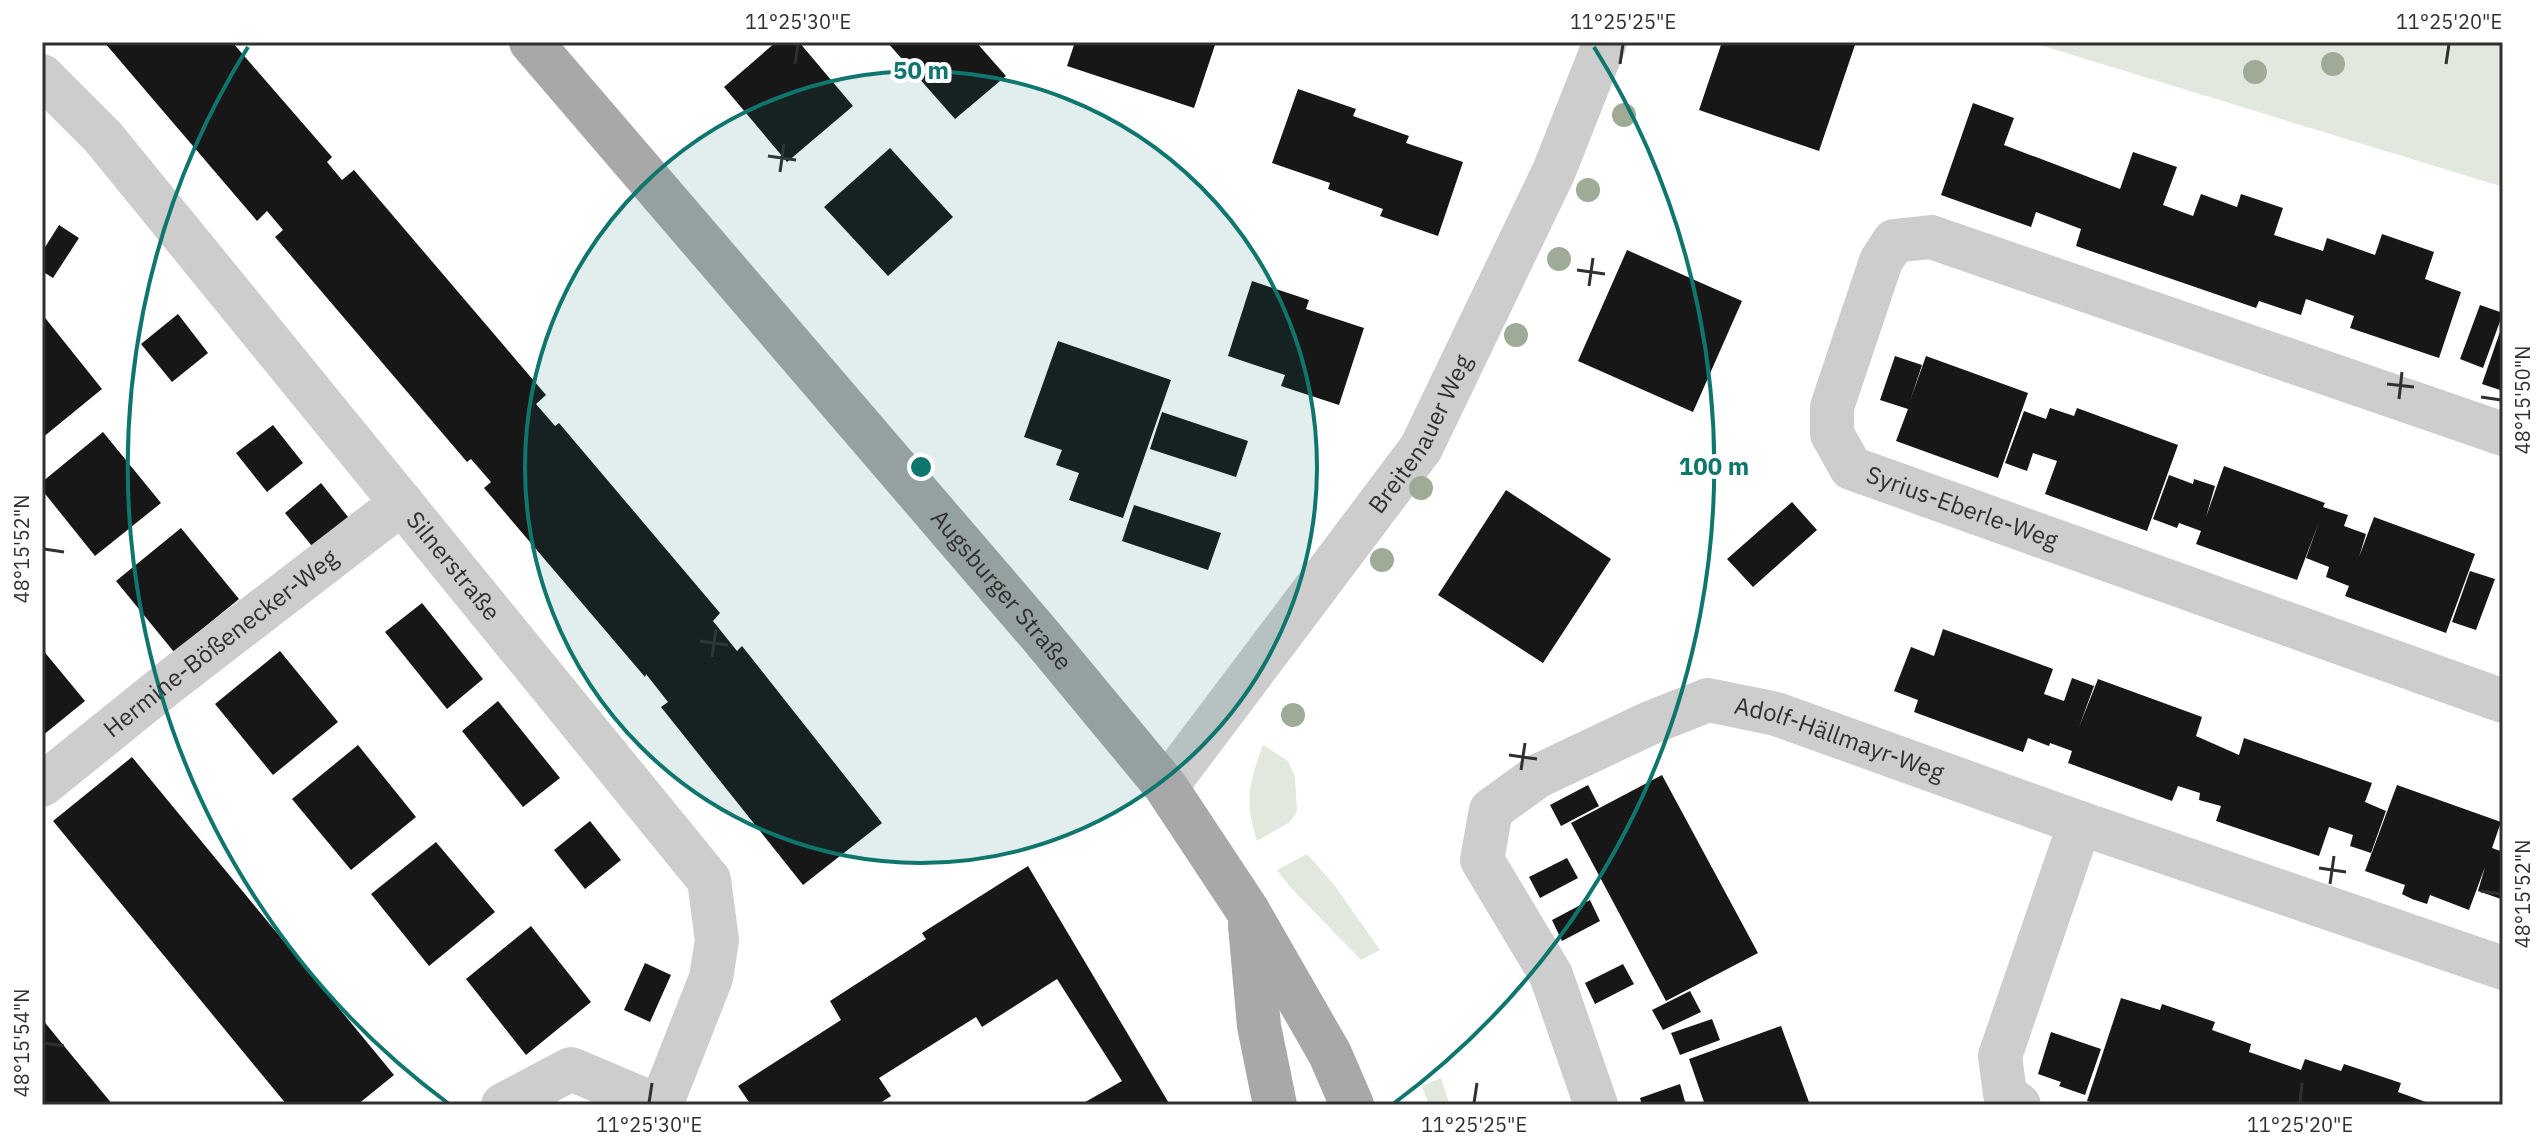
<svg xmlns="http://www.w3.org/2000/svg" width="2545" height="1147" font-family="'IBM Plex Sans',sans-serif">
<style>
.green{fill:#e2e8dd}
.building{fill:#171717}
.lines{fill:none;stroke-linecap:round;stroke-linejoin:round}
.minor{stroke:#cdcdcd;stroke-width:44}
.major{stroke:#a8a8a8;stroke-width:44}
.tree{fill:#9fab97}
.ticks{fill:none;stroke:#303030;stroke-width:3}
.ring{fill:none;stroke:#0f766e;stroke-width:4}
.labels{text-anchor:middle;stroke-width:8;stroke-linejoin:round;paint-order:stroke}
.street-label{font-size:24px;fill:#303030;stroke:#fff}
.centre{fill:#0f766e;stroke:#fff;stroke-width:4}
.ring-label{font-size:24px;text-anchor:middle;font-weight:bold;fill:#0f766e;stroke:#fff;stroke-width:8;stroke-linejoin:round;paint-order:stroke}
.neatline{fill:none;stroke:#303030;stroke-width:3}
.ticks-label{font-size:20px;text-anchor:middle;fill:#303030}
</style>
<rect width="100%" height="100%" fill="#fff"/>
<path class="green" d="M2030,42h473v145z
M1263,745l25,16 7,16 2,34 -7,11 -33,19c-13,-41 -8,-57 6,-96z
M1307,854l28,32 45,64 -19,10 -69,-71 -15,-19z
M1441,1078l9,27h-21l-7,-19z"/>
<path class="building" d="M104,42h128l100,115 -5,5 15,18 12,-10 192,225 -10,9 19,22 4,-3 161,190 -7,8 24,30 5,-5 140,177 -79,62 -142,-178 7,-5 -22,-28 -1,3 -161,-189 7,-6 -20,-23 -4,3 -192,-225 8,-7 -16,-19 -10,10z
M776,42h23l54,64 -66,56 -63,-75z
M887,42h89l30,34 -51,43z
M1075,42h141l-22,66 -127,-42z
M1722,42h134l-37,109 -120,-41z
M1298,89l58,20 -3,7 56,20 -3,7 57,19 -25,74 -58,-20 3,-7 -55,-20 2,-6 -58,-20z
M1973,103l41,15 -10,27 116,44 13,-37 44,15 -14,38 30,11 8,-22 36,13 4,-13 42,14 -9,27 49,16 4,-13 48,17 7,-21 52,18 -9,27 36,13 -22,66 -89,-30 4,-12 -48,-17 -5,16 -42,-14 -3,7 -180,-62 5,-17 -45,-17 -5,15 -90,-32z
M890,148l63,69 -65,59 -64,-69z
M59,225l20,13 -26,40 -11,-7v-19z
M1627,250l115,51 -49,111 -115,-51z
M1252,281l57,19 -3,9 58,19 -25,77 -58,-19 4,-11 -57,-19z
M2480,305l23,8 -20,55 -23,-9z
M42,314l60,75 -60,49z
M178,314l30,39 -36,29 -31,-38z
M2503,323v68l-21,-7z
M1058,341l113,39 -48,138 -54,-18 10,-27 -23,-8 6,-15 -38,-13z
M1895,356l27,9 -12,36 16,-45 102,37 -30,85 -102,-37 12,-32 -28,-9z
M2050,408l24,8 3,-8 101,37 -31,86 -102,-37 12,-33 -24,-8 -6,18 -22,-8 19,-52 22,8z
M1162,412l86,29 -12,36 -86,-28z
M273,425l30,38 -36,29 -31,-39z
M103,432l58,71 -66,53 -53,-66v-8z
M2224,466l101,37 -2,4 25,8 -4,11 22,8 -7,23 15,-40 101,37 -29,79 -101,-37 4,-10 -23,-9 3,-10 -23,-9 13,-36 -22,58 -101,-36 5,-13 -22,-8 -2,5 -24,-9 16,-44 24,9 1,-5 21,7 -9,31z
M321,483l31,39 -36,29 -31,-38z
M1506,490l105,69 -68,104 -105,-68z
M1792,502l25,28 -64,57 -26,-28z
M1134,505l87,28 -13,37 -86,-29z
M181,528l58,71 -65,53 -58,-71z
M2470,571l25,8 -19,51 -24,-8z
M422,603l61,76 -36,30 -62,-77z
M1943,629l110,40 -9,25 20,7 8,-23 22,8 -15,41 19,-48 104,38 -6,19 43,19 5,-17 128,45 -7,19 21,9 -15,42 -21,-7 3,-11 -24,-8 -10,29 -103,-35 5,-15 -22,-6 1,-7 -22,-7 -6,15 -104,-38 4,-12 -22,-8 -1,3 -21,-8 -5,14 -109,-40 4,-12 -24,-9 17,-44 23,9z
M42,649l43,52 -43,35z
M280,651l58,71 -65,53 -58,-71z
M498,701l62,77 -37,29 -61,-76z
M358,745l58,72 -65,53 -59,-71z
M132,757l262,318 -37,30h-70l-234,-284z
M1662,775l96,178 -92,48 -95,-178z
M1588,785l11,21 -38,20 -11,-21z
M2397,785l104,37 -9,26 11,4v45l-2,2 -23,-8 7,-24 -16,43 -39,-15 -3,9 -15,-5 -10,-5 3,-9 -40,-14z
M590,821l31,39 -36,29 -31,-39z
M436,842l59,70 -66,54 -58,-72z
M1567,858l11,20 -38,20 -11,-21z
M1028,866l142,239h-90l42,-24 -65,-102 -75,48 -6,-10 -97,61 12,18 -14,9h-126l-13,-19 103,-66 -11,-19 96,-62 -4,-6z
M1590,900l10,21 -38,20 -10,-21z
M531,926l60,76 -65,53 -60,-76z
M645,963l26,12 -21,47 -26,-12z
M1623,964l11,20 -39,20 -10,-21z
M1690,991l11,21 -38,18 -11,-20z
M2121,998l39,12 2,-6 53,18 -3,8 39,14 -2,8 52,18 4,-11 36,12 3,-7 57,19 -3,9 36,13h-334l-13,-4z
M42,1019l27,33 44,53h-71z
M1712,1019l8,21 -40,15 -9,-22z
M1781,1026l29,79h-105l-16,-46z
M2051,1032l50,17 -16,46 -26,-9 2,-4 -23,-8z
M1680,1084l6,21h-44l-2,-7z"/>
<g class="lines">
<g class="minor">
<path id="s1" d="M42,76l61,61 606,743 8,60 -6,38 -50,127"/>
<path id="s2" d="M2503,434l-572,-197 -37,4 -13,20 -49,146v27l19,34 652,233"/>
<path id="s3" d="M42,785l130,-105 230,-177"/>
<path id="s4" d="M1166,787l255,-339 133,-277 51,-129"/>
<path d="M503,1105l68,-36 85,36"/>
<path id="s5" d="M1596,1105l-45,-130 -69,-115 9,-50 47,-34 112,-53 58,-23 68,14 304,109 423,145"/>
<path d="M2019,1105l-14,-11 -5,-38 80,-233"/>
</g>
<g class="major">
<path id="s6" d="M531,42l509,593 126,152 82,124 82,143 22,51"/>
<path d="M1250,925l9,101 16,79"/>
</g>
</g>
<g class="tree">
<circle cx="2333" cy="64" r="12"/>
<circle cx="2255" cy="72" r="12"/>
<circle cx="1624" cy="115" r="12"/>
<circle cx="1588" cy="190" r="12"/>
<circle cx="1559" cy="259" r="12"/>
<circle cx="1516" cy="335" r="12"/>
<circle cx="1421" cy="488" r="12"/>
<circle cx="1382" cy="560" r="12"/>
<circle cx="1293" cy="715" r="12"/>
</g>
<path class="ticks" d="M795,64l3,-20M1620,64l3,-20M2446,64l3,-20M768,156l28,4M780,172l4,-28M1577,270l28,4M1589,286l4,-28M2387,384l27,3M2481,397l20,3M2399,399l3,-27M44,549l20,3M700,641l28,4M712,657l4,-28M1509,755l28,4M1521,770l4,-27M2319,868l27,4M2330,884l4,-28M2481,891l20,3M44,1043l20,3M649,1103l3,-20M1474,1103l3,-20M2300,1103l2,-20"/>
<circle cx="921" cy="467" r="396" fill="#0f766e" fill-opacity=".12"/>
<g class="ring">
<circle cx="921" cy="467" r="396"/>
<path d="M449 1104A793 793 0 0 1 248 47M1594 47A793 793 0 0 1 1393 1104"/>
</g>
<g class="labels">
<g class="street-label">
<text dy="8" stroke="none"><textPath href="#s4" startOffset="436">Breitenauer Weg</textPath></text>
<text dy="8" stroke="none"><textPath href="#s2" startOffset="1004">Syrius-Eberle-Weg</textPath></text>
<text dy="8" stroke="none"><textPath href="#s1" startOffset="640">Silnerstraße</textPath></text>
<text dy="8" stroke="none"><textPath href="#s6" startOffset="722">Augsburger Straße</textPath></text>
<text dy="8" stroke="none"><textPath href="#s3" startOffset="228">Hermine-Bößenecker-Weg</textPath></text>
<text dy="8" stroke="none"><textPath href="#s5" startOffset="704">Adolf-Hällmayr-Weg</textPath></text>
</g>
</g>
<circle cx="921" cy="467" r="12" class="centre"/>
<g class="ring-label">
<text x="921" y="79">50 m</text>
<text x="1714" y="475">100 m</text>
</g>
<rect width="2545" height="1147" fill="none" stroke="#ffffff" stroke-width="88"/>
<rect x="44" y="44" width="2457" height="1059" class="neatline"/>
<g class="ticks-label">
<text x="798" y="29">11°25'30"E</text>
<text x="1623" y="29">11°25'25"E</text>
<text x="2449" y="29">11°25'20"E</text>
<text transform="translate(2523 400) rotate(-90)" y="7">48°15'50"N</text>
<text transform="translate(22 549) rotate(-90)" y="7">48°15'52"N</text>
<text transform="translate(2523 894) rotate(-90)" y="7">48°15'52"N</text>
<text transform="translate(22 1043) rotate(-90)" y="7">48°15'54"N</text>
<text x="649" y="1132">11°25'30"E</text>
<text x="1474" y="1132">11°25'25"E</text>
<text x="2300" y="1132">11°25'20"E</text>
</g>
</svg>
